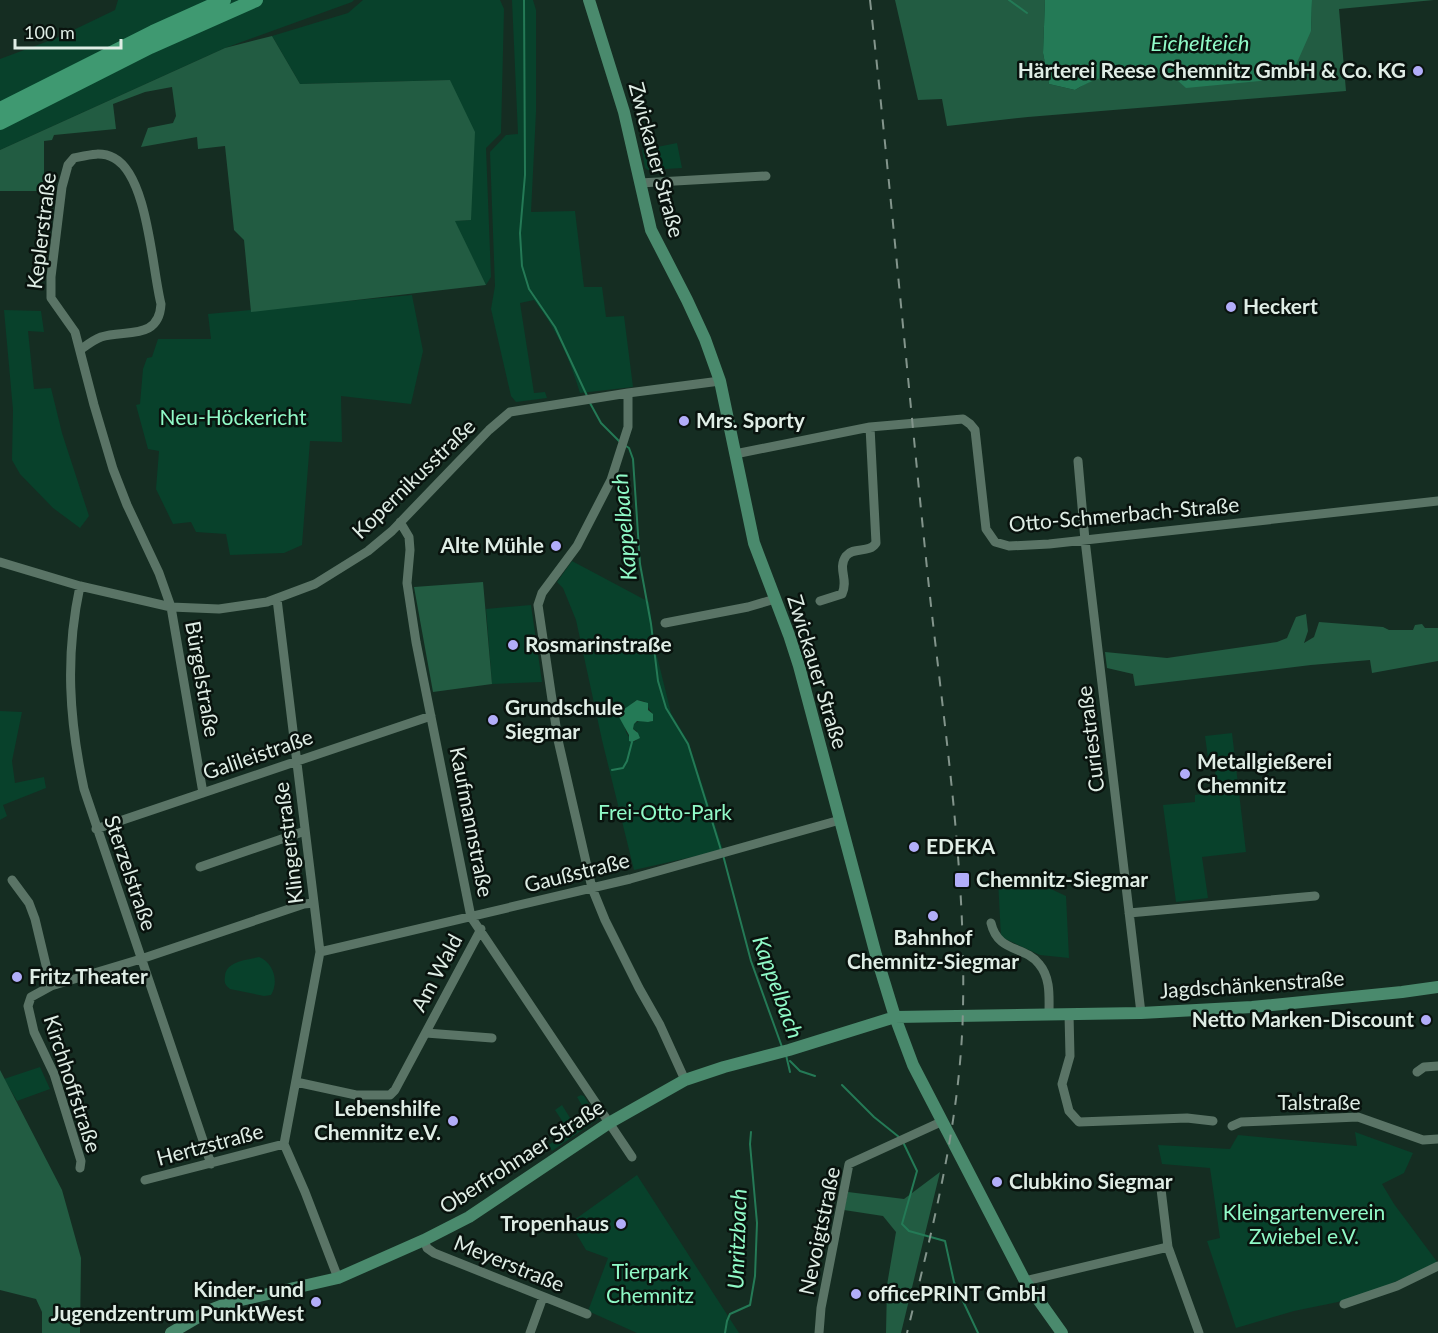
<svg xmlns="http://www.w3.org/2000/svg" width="1438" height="1333" font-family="Lato,sans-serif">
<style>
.green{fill:#08412b;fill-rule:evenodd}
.forest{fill:#225c42}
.water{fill:#247a56}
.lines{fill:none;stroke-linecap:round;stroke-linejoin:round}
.stream{stroke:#247a56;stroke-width:2}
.minor{stroke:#5a7466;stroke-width:9}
.major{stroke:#4a8a6d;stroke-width:12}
.highway{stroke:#3f9971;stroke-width:14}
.rail{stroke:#83958c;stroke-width:2;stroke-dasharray:10 10;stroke-linecap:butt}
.poi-dot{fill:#b2adf9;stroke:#09130e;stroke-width:2}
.labels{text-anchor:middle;stroke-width:5;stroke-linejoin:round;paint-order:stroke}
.poi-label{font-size:21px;font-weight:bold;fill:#dfede5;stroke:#09130e;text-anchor:start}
.street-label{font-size:21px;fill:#dfede5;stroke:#09130e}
.park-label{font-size:21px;fill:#90fac7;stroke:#09130e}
.water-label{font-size:22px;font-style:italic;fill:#90fac7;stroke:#09130e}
</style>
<rect width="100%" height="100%" fill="#152d22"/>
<path class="green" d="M118,0h236l-2,2 -127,46 -225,102v-91l59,-22 56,-27z
M363,0h137l4,9 -3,124 -15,15 5,129 -5,8 -32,-64 17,-1 -21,-140 -150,4 -28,-48 76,-23z
M512,0h21l3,10v102l-5,100 44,-1 9,76h18l4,30 18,-1 9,71 -53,6c-10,-34 -24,-65 -46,-93l-14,3 14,90 11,-1 2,6 -31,4 -5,-6 -20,-87 4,-23 -5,-134 16,-17 12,-1z
M677,143l5,25 -34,2 -3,-2 -3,-18z
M412,295l11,56 -12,53 -70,-8 1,46 -32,-1 -8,104 -18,8 -54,2 -4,-21 -30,-2 -5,-10 -18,2 -17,-35 3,-38 -11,-2 -12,-44 4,-1 3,-35 4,-11 5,-1 6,-18h53l-3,-25z
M4,310l37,1 3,21 -16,-1 6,58 17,-1 11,45 27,83 -9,12 -27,-20 -33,-34 -8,-14 1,-50z
M572,561l77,41 7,50 15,61 18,30 34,107 -89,20 -32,-130 -26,-120 -13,-32 -6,-6zM637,700l7,1 8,12 -1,9 -12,-1 -5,3 -1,5 4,2 -1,10 -4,1 -6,-10 -3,-21c6,-3 8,-8 14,-11z
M531,605l11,77 -50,2 -6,-75z
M0,711l22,1 -10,49 3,22 29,-6 2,11 -43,17 4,11 -7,4z
M1232,733l14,119 -44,5 6,41 -32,4 -13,-97 32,-3v-7l22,-3 -3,-34h-6l-3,-22z
M1051,875l2,15 13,6 3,62 -29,-3 -39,-18 -3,-57z
M259,957c15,6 20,25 12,38l-7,1 -34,-7c-5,-4 -6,-6 -5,-13 1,-15 22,-16 34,-19z
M40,1067l10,22 -33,12 -13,-22z
M581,1095l3,1 14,23 -46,32 -4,-6 22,-12 -15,-23 7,-5 13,21 14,-9 -12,-20z
M1355,1132l58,21 -9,20 -22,11 12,20 44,59 -57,25 -43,14 -44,9 -58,17 -29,-87 13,-3 -10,-70 -48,-4 -4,-19 72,4 8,-14 119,11z
M637,1175l102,158h-102l-49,-22 20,-53 -22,-8 -16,-27z"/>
<path class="forest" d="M895,0h150l-2,53 6,31 26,6 15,-9 23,-8h56l142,-42 1,-31h122l-95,9 7,82 -318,26 -81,9 -5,-27 -24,1z
M272,36l28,48 150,-4 25,52 -4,88 -16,1 31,64 -235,27 -7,-72 -10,-10 -9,-84 -27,3 -1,-12 -56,10 7,-19 25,-5 3,-7 -4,-29 -27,5 -32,12 3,25 -62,6 -2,5 -8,1v50h-44v-41l225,-102z
M483,582l9,102 -59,8 -19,-105z
M1306,614l2,17 -4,12 10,-6 5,-15 64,5 6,3h24l2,-5 7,-1 3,4h13v33l-66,12 -2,-13 -59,5 -176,21 -2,-12 -26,-6 -2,-16 62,6 110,-16 10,-4 9,-21z
M0,1070l62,120 19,68 -1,75h-38v-21l-6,-13 -36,-9z
M940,1172l-39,161h-15l1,-48 9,-53 -13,-16 -39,-6 4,-18 56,7z"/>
<path class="water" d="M1045,0h267l-1,31 -16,36 -35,14 -74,7 -17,-15c-39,0 -59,-4 -94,17l-26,-6 -6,-31z
M637,700l11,3v7l5,4v7l-5,1 -11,-1 -3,3 -1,5 5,4 2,5 -8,4 -3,-1v-6l-10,-18 1,-5z"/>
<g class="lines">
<path class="stream" d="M524,0l1,175 -5,58 2,33 7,23 26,38 33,71
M1009,0l18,13
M590,403l11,20 20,20
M626,446l3,2 4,11 7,105 11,60 7,57 8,27 22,36 33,106
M612,770l11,-2 4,-7 5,-19
M723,855l28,106 31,86
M786,1055l4,17
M790,1061l10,10 15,5
M842,1085l32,32 25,20
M903,1142l14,29 -15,53 7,7 36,10 9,41 24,51
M725,1333l2,-12 3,-7 20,-9 5,-29 2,-53 -7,-79 1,-12"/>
<path class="minor" d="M640,183l126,-7
M80,350c7,-5 13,-10 21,-13 24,-8 58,4 60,-33 -9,-35 -13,-128 -47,-146 -13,-7 -26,-3 -40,0l-6,7 -6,22 -11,90v21l24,34 19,73 19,64 14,36 32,68 12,34 32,186
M628,393v34l-17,53 -34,66 -35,47 -4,12 20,135 34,148 13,32 34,68 21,37 25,55
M735,454l135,-27 93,-8 7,5 5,6 11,99 9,13 14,4 40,-2 389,-43
M1078,461l7,79 56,473
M400,522l9,15 1,13 -3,33 9,59 55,275 161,240
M0,562l80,24 91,21 48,2 48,-7 48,-18 53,-33 24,-20 97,-101 21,-18 118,-19 92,-12
M80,586c-15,70 -11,133 4,203l127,375
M277,599l43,353 -36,192 21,48 33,86
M820,601l22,-7c7,-15 -5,-25 4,-38 8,-10 23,-2 30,-13l-6,-116
M665,623l83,-16 27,-8
M96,829l335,-113
M200,867l105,-36
M12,880l17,23 6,16 16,67
M1129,913l186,-17
M991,923c7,30 33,22 48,41 12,14 10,33 10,50
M320,952l310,-73 210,-59
M1069,1014l1,42 -8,28 7,27 10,11 108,-4 26,3
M426,1033l66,5
M1417,1072l7,-5 14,-1
M296,1082l60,13h34l5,-5 86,-161
M1232,1126l9,-4 117,-5 65,23 15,-1
M80,1168l1,-7 -27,-87 -20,-42 -6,-26 3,-9 20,-11 90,-27 163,-55 10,-1
M145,1180l139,-36
M1161,1189l7,58 31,86
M424,1240l3,8 7,5 153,61
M1025,1281l143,-34
M1344,1304l53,-18 41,-20
M530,1333l13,-36
M819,1333l2,-25 28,-144 94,-43"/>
<path class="major" d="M589,0l35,112 27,118 36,70 18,39 15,42 34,162 35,92 10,31 77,289 19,62 18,48 112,216 37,52
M171,1333l39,-23 18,-7 110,-25 86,-38 45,-23 140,-94 76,-43 39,-13 65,-17 106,-33 246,-4 111,-6 150,-15 36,-5"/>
<path class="highway" d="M0,109l153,-77 71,-32
M0,123l150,-76 106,-47"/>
<path class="rail" d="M870,0c21,192 38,385 58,578 15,142 38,286 35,430 -2,111 -30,218 -56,325"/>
</g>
<g class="poi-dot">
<circle cx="1418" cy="71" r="6"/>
<circle cx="1231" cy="307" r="6"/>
<circle cx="684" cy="421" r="6"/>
<circle cx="556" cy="546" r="6"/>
<circle cx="513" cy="645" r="6"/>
<circle cx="493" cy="720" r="6"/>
<circle cx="1185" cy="774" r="6"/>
<circle cx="914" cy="847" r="6"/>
<rect x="954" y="872" width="16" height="16" rx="3"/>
<circle cx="933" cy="916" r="6"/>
<circle cx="17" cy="977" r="6"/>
<circle cx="1426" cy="1020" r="6"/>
<circle cx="453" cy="1121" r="6"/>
<circle cx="997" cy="1182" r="6"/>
<circle cx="621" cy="1224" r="6"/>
<circle cx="856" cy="1294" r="6"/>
<circle cx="316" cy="1302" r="6"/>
</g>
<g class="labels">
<g class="poi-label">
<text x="1406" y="78" text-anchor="end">Härterei Reese Chemnitz GmbH &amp; Co. KG</text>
<text x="1243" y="314">Heckert</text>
<text x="696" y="428">Mrs. Sporty</text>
<text x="544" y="553" text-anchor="end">Alte Mühle</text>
<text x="525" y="652">Rosmarinstraße</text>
<text x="505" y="715">Grundschule<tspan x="505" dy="24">Siegmar</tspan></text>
<text x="1197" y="769">Metallgießerei<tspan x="1197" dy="24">Chemnitz</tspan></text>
<text x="926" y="854">EDEKA</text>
<text x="976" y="887">Chemnitz-Siegmar</text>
<text x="933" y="945" text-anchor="middle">Bahnhof<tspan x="933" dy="24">Chemnitz-Siegmar</tspan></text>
<text x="29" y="984">Fritz Theater</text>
<text x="1414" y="1027" text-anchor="end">Netto Marken-Discount</text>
<text x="441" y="1116" text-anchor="end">Lebenshilfe<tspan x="441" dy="24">Chemnitz e.V.</tspan></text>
<text x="1009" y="1189">Clubkino Siegmar</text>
<text x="609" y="1231" text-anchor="end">Tropenhaus</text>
<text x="304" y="1297" text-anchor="end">Kinder- und<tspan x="304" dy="24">Jugendzentrum PunktWest</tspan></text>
<text x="868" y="1301">officePRINT GmbH</text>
</g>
<g class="street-label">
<text transform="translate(656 160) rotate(75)" y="7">Zwickauer Straße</text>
<text transform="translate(42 231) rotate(-83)" y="7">Keplerstraße</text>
<text transform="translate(414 479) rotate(-44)" y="7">Kopernikusstraße</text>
<text transform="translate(1124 515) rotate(-5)" y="7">Otto-Schmerbach-Straße</text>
<text transform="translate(817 672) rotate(73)" y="7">Zwickauer Straße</text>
<text transform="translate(202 679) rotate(80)" y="7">Bürgelstraße</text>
<text transform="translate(1091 739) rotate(-97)" y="7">Curiestraße</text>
<text transform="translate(258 755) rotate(-19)" y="7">Galileistraße</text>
<text transform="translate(471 822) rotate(79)" y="7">Kaufmannstraße</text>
<text transform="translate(289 843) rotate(-97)" y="7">Klingerstraße</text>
<text transform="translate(130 873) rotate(71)" y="7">Sterzelstraße</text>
<text transform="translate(577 873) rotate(-14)" y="7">Gaußstraße</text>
<text transform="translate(437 973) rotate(-62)" y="7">Am Wald</text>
<text transform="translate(1252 985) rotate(-4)" y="7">Jagdschänkenstraße</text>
<text transform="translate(72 1084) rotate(72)" y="7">Kirchhoffstraße</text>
<text x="1319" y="1110">Talstraße</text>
<text transform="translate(210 1145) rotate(-15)" y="7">Hertzstraße</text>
<text transform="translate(522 1157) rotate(-33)" y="7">Oberfrohnaer Straße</text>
<text transform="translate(820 1231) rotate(-78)" y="7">Nevoigtstraße</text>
<text transform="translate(509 1264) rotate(22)" y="7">Meyerstraße</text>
</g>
<g class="park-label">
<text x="233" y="425">Neu-Höckericht</text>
<text x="665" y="820">Frei-Otto-Park</text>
<text x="1304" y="1220">Kleingartenverein<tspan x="1304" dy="24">Zwiebel e.V.</tspan></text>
<text x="650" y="1279">Tierpark<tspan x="650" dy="24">Chemnitz</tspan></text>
</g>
<g class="water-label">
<text x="1200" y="51">Eichelteich</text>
<text transform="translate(624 527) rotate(-95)" y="8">Kappelbach</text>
<text transform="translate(778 987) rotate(70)" y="8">Kappelbach</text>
<text transform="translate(737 1239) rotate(-88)" y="8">Unritzbach</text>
</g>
</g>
<path d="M15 39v9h106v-9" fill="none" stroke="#dfede5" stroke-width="3"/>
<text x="24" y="39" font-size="18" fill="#dfede5" stroke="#09130e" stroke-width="4.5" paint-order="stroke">100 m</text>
</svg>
